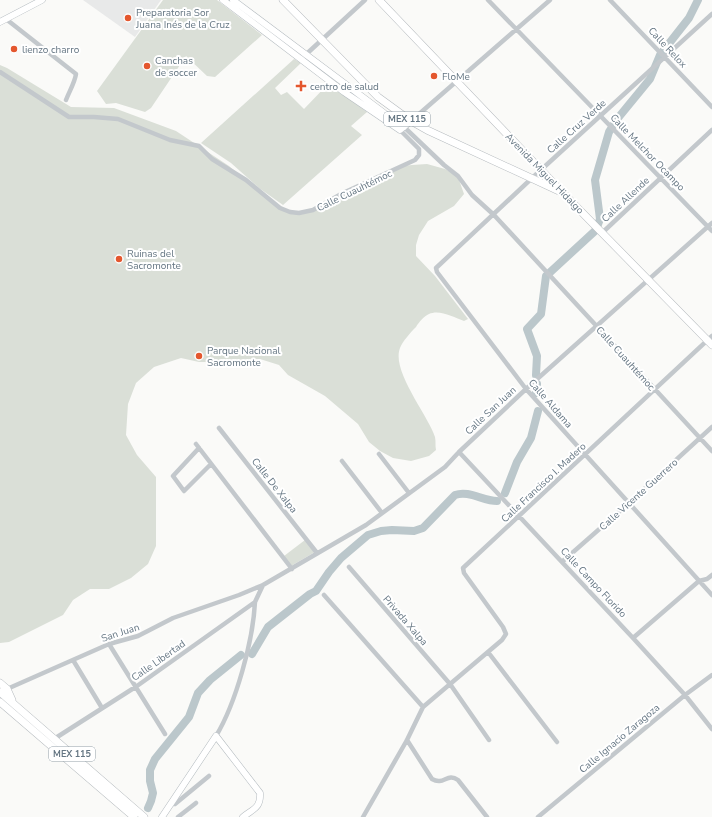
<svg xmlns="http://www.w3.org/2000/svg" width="712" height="817" font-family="'Nunito Sans',sans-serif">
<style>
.built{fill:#e8e9e9}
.green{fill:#dadfd7}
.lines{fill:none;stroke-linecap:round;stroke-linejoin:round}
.river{stroke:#bbc7cb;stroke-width:8}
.secondary-casing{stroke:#b3babf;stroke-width:7}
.primary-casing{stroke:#b5babe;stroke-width:8}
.street{stroke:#c3c8cc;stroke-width:4.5}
.secondary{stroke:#fff;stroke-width:6}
.primary{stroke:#fff;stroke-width:7}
.poi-dot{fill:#e4572e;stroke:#fff;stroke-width:1.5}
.labels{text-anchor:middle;stroke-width:4;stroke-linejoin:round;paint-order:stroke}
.shield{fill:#fff;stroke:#939fa8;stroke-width:1}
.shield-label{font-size:9px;font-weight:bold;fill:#657683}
.poi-label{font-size:10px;fill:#657683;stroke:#fff;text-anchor:start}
.street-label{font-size:10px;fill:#657683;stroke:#fff}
</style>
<rect width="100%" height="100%" fill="#fafaf8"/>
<path class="built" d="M83,0h78l-26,37z"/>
<path class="green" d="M163,0h54l45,35 -47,42 -8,-1 -21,-20 -35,52 -6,4 -29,-9 -10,1 -9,-13z
M294,59l7,4 -26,25 6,7 6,-3 17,17 24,-25 39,28 -16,14 11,9 -79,70 -24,-17 -28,-25 -30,-20z
M0,65l7,3 64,39 43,1 62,23 53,35 32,27 21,14 7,4 11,1 9,-2 93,-44 10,-1 15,-1 18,5 9,5 4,3 6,17 -10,12 -26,15 -9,14 -3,10v11l19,20 33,43 -4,2c-10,-4 -25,-12 -35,-7 -5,2 -10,8 -13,13 -6,6 -13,14 -16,21 -9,23 28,67 35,89 1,4 0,9 1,13l-7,6 -18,5 -18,-3 -13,-7 -11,-9 -11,-18 -33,-28 -37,-21 -9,-10 -19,-6 -31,3h-30l-18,-4 -27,9 -18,16 -8,21 -2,31 11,20 19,22v69l-8,18 -17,14 -22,11h-19l-17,11 -10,15 -54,27 -9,1z
M305,540l10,12 -24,14 -7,-10z"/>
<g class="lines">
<path class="river" d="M536,375l1,-19 -10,-27 14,-15 5,-38 50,-46 4,-11 -5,-39 14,-48 9,-14 32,-39 10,-24 29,-37 9,-18
M536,393l1,-9
M505,493l12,-31 14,-24 7,-27
M252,654l16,-27 42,-33 6,-3 13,-19 12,-14 27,-23 13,-4 11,-1 22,1 9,-3 32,-33c14,-5 28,6 42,6
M148,808l3,-7 2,-8 -3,-12v-11l5,-11 34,-42 9,-24 12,-13 31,-25"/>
<defs>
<path id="secondary" d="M223,0l121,92 56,38 11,-9
M233,0l151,113 20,14
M0,22l42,-22
M162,817l54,-81 44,57c1,15 -7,16 -17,24"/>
<path id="primary" d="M283,0l95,97 33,24 16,9 132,61
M379,0l184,193 149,152
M0,683l7,6 5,11
M0,692l144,125
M0,702l134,115"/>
</defs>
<use href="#secondary" class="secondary-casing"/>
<use href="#primary" class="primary-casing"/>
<path class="street" d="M488,0l224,231
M610,0l102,107
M712,14l-181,165 -95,89 1,4 89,117 186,206
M6,19l70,55c-1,8 -7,18 -10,26
M301,59l64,-59
M0,72l69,45h25l24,2 52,21 29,6 13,13 34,21 34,28 10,4 9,1 14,-3 30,-17 72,-33 4,-5v-6l-19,-19
M411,121l139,-121
M404,127l40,38 14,11 14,19 22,20 218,236
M603,232l109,-102
M219,428l98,125
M196,444l96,125
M199,448l-26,28 11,15 27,-27
M459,452l174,186 52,57 27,34
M379,454l30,39
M342,461l40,52
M563,561l66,-58 83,-76
M349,567l101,117 39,56
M324,595l99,112
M633,638l66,-57 8,-2 5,-4
M109,644l56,90
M488,652l69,90
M73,660l29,48
M7,689l102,-45 29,-8 35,-18 66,-23 24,-10 103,-60 79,-58 14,-15 67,-63 186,-166
M216,736c20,-33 37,-95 39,-134
M54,739l83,-53 118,-84 8,-17
M407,740l25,39c12,7 15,-7 26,1l29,37
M171,804h4l34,-28
M178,817l18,-14
M363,817l44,-77 16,-33 79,-67 4,-6 -3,-7 -39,-54 -1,-5 249,-232
M538,817l147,-122 27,-20"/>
<use href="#secondary" class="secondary"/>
<use href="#primary" class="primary"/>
</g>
<g class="poi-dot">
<circle cx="128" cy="18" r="4"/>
<circle cx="14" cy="49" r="4"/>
<circle cx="147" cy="66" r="4"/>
<circle cx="434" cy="76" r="4"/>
<path d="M299 80h4v4h4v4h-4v4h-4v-4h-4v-4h4z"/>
<circle cx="119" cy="259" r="4"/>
<circle cx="199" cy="356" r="4"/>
</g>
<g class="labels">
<g class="shield">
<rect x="384" y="112" width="46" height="14" rx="3"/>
<rect x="49" y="747" width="46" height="14" rx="3"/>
</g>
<g class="shield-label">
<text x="407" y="122">MEX 115</text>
<text x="72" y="757">MEX 115</text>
</g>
<g class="poi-label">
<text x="136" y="16">Preparatoria Sor<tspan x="136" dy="12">Juana Inés de la Cruz</tspan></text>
<text x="22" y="53">lienzo charro</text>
<text x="155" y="64">Canchas<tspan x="155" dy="12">de soccer</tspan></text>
<text x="442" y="80">FloMe</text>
<text x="310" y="90">centro de salud</text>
<text x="127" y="257">Ruinas del<tspan x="127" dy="12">Sacromonte</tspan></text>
<text x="207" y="354">Parque Nacional<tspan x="207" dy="12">Sacromonte</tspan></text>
</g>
<g class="street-label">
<text transform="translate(668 47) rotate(47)" y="4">Calle Relox</text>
<text transform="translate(576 126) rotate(-42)" y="4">Calle Cruz Verde</text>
<text transform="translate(648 152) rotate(46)" y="4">Calle Melchor Ocampo</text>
<text transform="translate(545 173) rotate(46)" y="4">Avenida Miguel Hidalgo</text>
<text transform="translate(354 190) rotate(-26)" y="4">Calle Cuauhtémoc</text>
<text transform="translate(625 199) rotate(-43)" y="4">Calle Allende</text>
<text transform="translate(626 358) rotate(48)" y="4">Calle Cuauhtémoc</text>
<text transform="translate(551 403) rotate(49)" y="4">Calle Aldama</text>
<text transform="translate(490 410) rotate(-43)" y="4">Calle San Juan</text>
<text transform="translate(543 482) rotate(-43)" y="4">Calle Francisco I. Madero</text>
<text transform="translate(275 485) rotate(52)" y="4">Calle De Xalpa</text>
<text transform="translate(638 494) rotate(-42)" y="4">Calle Vicente Guerrero</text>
<text transform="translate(594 582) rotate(47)" y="4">Calle Campo Florido</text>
<text transform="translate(406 620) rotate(49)" y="4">Privada Xalpa</text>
<text transform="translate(120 632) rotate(-18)" y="4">San Juan</text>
<text transform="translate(158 660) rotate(-35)" y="4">Calle Libertad</text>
<text transform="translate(619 738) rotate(-40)" y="4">Calle Ignacio Zaragoza</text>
</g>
</g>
</svg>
